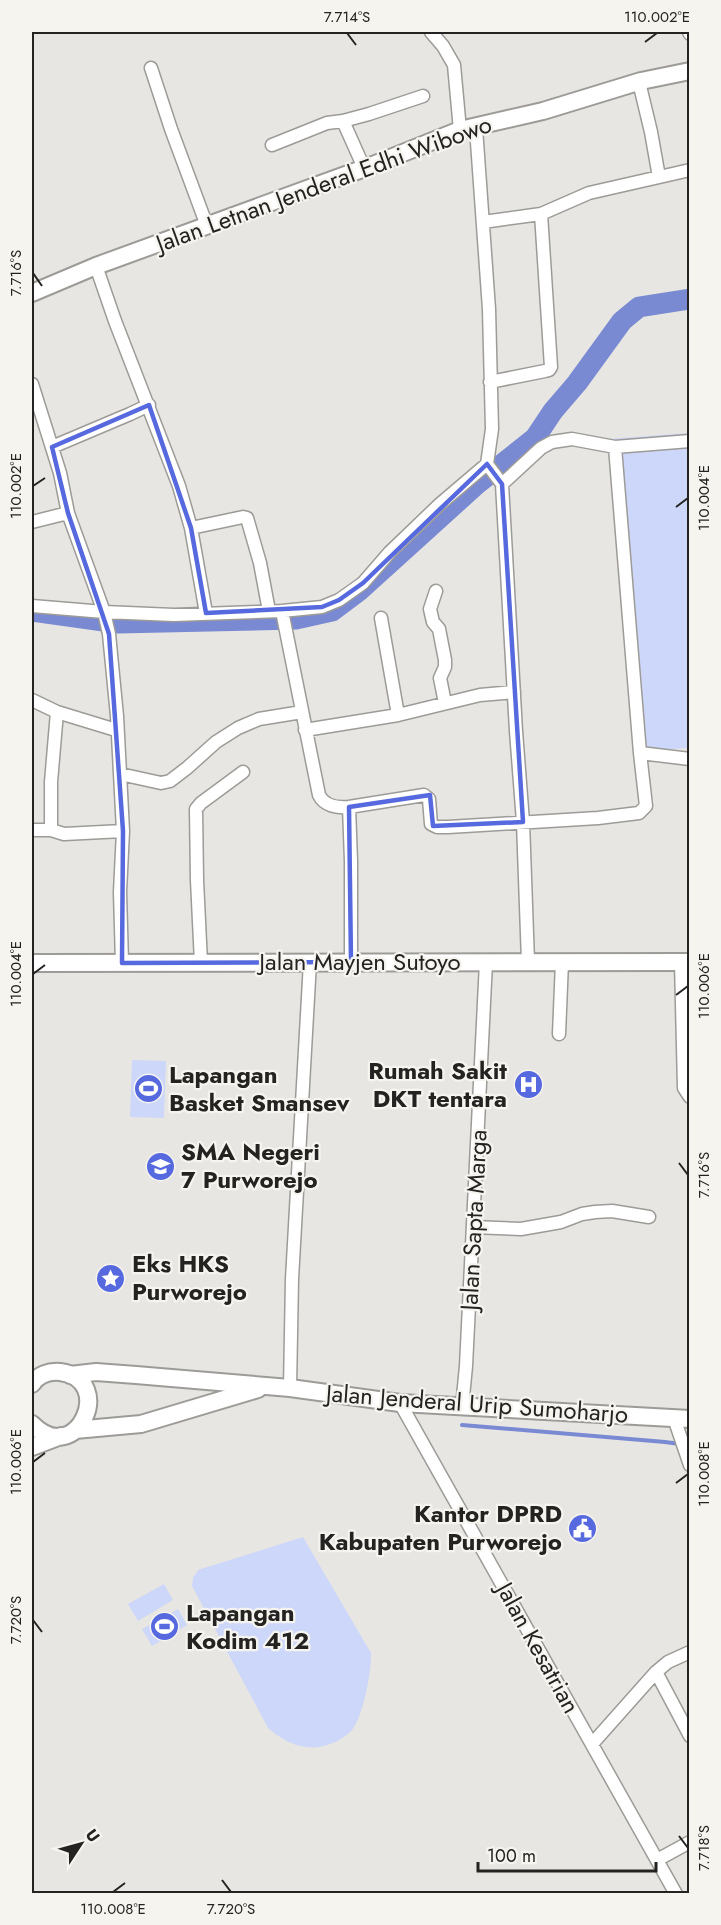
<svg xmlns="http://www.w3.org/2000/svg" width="721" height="1925" font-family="Jost,sans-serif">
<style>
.green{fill:#cdd7f9}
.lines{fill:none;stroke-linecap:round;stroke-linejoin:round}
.stream{stroke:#798ad3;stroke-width:4}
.river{stroke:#798ad3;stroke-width:21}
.street-casing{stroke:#9d9b97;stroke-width:15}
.secondary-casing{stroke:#9d9b97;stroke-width:20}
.street{stroke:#fff;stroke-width:12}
.secondary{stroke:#fff;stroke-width:16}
.marked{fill:none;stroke:#5769df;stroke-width:4.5;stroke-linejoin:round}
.ticks{fill:none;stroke:#242321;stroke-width:2}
.labels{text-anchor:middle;stroke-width:4.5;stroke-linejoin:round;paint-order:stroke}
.street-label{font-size:24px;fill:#242321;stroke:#f6f4ef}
.poi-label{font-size:24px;font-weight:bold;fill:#242321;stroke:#f6f4ef;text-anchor:start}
.neatline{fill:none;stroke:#242321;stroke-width:2}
.ticks-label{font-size:15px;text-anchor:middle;fill:#242321}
</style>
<rect width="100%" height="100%" fill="#e8e6e2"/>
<path class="green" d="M689,433v315l-50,3 -32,-312z
M132,1060l34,1 -2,57 -34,-1z
M303,1537l68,116c1,17 -8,64 -19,77 -4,5 -10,8 -15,11 -24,13 -49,5 -69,-13l-76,-142 1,-8 5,-8z
M164,1584l9,16 -35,21 -10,-17z
M178,1609l9,16 -35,21 -10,-17z"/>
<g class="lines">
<path class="stream" d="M462,1425l203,17 15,2"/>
<path class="river" d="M32,611l86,12 178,-4 36,-8 28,-21 117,-106 58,-46 18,-27 24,-28 45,-62 17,-14 51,-8"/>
<defs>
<path id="street" d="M431,32l12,14 11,19 6,65
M689,32l1,2
M151,68l20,61 36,97
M639,82l12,50 8,45
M476,128l13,181 3,120 -5,35 15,20 14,247 7,91 5,140
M272,145l55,-22 16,-2
M364,168l-21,-47 26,-7 54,-18
M483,222l58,-8 48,-21 101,-23
M96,266l19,55 64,165 12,42 15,85
M490,382l55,-11 4,-1 2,-3 -10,-153
M32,384l28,89 8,40 36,99 5,22 8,82 6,115 -3,61 2,71
M52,447l78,-33 19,-9
M615,447l25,306 50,6
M502,484l39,-36 11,-6 20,-3 43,8 75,-6
M32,522l36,-9
M191,528l52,-11 4,1 13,45 9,48
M436,591l-6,18 3,13 6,7 6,31v7l-5,11 5,25
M32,606l72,6 70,3 108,-4 40,-4 17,-7 24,-17 27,-31 50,-48 47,-40
M282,611l37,184c5,11 19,13 30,12l75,-12 5,4 2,25 6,3h11l150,-9 41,-5 7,-7 -6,-53
M381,618l17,97
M32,700l25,12 59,18
M305,730l93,-15 82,-20 34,-3
M120,774l41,9 9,-2 17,-13 29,-26 22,-14 21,-9 43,-7
M349,807l2,54v101
M32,830h19l13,4 59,-3
M51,830v-48l6,-70
M681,962l3,126 6,9
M201,963l-4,-83 -1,-71 5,-6 42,-31
M559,1034l3,-72
M473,1227l48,2 40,-7 21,-8 13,-2 17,-1 37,6
M290,1388l2,-109 18,-317
M400,1403l276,491
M462,1407l4,-41 20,-404
M674,1418l16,47
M656,1672l34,64
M592,1744l64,-72 12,-10 22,-10
M657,1860l33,-18"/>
<path id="secondary" d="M32,293l64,-27 277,-101 87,-35 83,-19 98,-30 49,-10
M32,963l658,-1
M70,1375l26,-3 40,3 154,13 110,15 290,16
M32,1384c6,-9 17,-13 28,-12 57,7 17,98 -28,52
M75,1430l66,-6 117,-35
M32,1447l29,-11"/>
</defs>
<use href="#street" class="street-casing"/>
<use href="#secondary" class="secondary-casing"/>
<use href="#street" class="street"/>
<use href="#secondary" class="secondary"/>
</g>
<path class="marked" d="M149,405l42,123 15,85 116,-6 17,-7 24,-17 124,-119 15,20 21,338 -90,4 -3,-31 -81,12 2,155 -229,1 1,-132 -14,-197 -41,-121 -16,-66z"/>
<path class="ticks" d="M347,33l9,12M645,42l12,-9M33,273l9,13M33,486l12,-8M676,507l12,-9M33,974l12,-9M676,995l12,-9M679,1163l9,12M33,1462l12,-9M676,1483l12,-9M33,1620l9,12M679,1836l9,12M222,1880l9,12M113,1892l12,-9"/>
<defs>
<symbol id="hospital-disc" viewBox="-11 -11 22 22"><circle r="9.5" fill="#5769df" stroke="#f6f4ef"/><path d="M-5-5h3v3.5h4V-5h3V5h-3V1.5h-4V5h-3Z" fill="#fff"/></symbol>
<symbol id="stadium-disc" viewBox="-11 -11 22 22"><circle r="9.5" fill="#5769df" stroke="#f6f4ef"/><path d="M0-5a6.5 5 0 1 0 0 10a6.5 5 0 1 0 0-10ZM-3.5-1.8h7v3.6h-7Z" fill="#fff"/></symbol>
<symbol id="school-disc" viewBox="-11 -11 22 22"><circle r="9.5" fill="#5769df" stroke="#f6f4ef"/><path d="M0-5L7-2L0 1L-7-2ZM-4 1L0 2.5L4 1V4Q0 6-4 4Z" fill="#fff"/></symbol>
<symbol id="sight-disc" viewBox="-11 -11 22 22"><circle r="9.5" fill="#5769df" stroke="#f6f4ef"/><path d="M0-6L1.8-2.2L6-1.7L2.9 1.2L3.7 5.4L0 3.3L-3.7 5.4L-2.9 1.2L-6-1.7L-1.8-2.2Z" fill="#fff"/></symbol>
<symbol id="civic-disc" viewBox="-11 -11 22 22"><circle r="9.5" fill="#5769df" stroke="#f6f4ef"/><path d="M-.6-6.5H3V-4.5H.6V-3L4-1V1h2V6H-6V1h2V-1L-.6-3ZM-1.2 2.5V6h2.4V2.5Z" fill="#fff"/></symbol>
</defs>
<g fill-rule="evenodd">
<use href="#hospital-disc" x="512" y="1068" width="33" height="33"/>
<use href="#stadium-disc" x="132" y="1072" width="33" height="33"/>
<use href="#school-disc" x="144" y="1150" width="33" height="33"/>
<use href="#sight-disc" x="94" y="1262" width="33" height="33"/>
<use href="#civic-disc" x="566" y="1512" width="33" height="33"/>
<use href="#stadium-disc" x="148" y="1610" width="33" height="33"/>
</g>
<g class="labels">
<g class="street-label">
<text transform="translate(324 184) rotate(-20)" y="8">Jalan Letnan Jenderal Edhi Wibowo</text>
<text x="360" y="970">Jalan Mayjen Sutoyo</text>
<text transform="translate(474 1220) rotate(-87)" y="8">Jalan Sapta Marga</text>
<text transform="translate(477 1404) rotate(4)" y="8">Jalan Jenderal Urip Sumoharjo</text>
<text transform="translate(538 1648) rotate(61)" y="8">Jalan Kesatrian</text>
</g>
<g class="poi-label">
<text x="507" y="1079" text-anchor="end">Rumah Sakit<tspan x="507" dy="28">DKT tentara</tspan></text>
<text x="169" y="1083">Lapangan<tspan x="169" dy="28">Basket Smansev</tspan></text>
<text x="181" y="1160">SMA Negeri<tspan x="181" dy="28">7 Purworejo</tspan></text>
<text x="132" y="1272">Eks HKS<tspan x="132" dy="28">Purworejo</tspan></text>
<text x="562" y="1522" text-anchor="end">Kantor DPRD<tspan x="562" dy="28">Kabupaten Purworejo</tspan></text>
<text x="186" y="1621">Lapangan<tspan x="186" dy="28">Kodim 412</tspan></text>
</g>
</g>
<rect width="721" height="1925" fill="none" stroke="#f6f4ef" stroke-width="66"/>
<g transform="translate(81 1844) rotate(54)" stroke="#f6f4ef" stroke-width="4.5" paint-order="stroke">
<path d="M0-4.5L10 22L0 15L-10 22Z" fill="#242321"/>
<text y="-9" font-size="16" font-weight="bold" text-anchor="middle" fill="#242321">U</text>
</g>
<path d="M478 1862v9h178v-9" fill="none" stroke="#242321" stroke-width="3"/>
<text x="487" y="1862" font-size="18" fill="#242321" stroke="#f6f4ef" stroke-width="4.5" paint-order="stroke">100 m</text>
<rect x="33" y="33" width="655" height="1859" class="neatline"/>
<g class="ticks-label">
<text x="347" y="22">7.714°S</text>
<text x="657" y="22">110.002°E</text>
<text transform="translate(16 273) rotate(-90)" y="5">7.716°S</text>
<text transform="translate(16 486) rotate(-90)" y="5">110.002°E</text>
<text transform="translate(704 498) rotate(-90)" y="5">110.004°E</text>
<text transform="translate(16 974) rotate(-90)" y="5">110.004°E</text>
<text transform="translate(704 986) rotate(-90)" y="5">110.006°E</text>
<text transform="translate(704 1175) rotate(-90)" y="5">7.716°S</text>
<text transform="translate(16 1462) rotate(-90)" y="5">110.006°E</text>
<text transform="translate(704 1474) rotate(-90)" y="5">110.008°E</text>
<text transform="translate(16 1620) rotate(-90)" y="5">7.720°S</text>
<text transform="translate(704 1848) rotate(-90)" y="5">7.718°S</text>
<text x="113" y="1914">110.008°E</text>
<text x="231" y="1914">7.720°S</text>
</g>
</svg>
